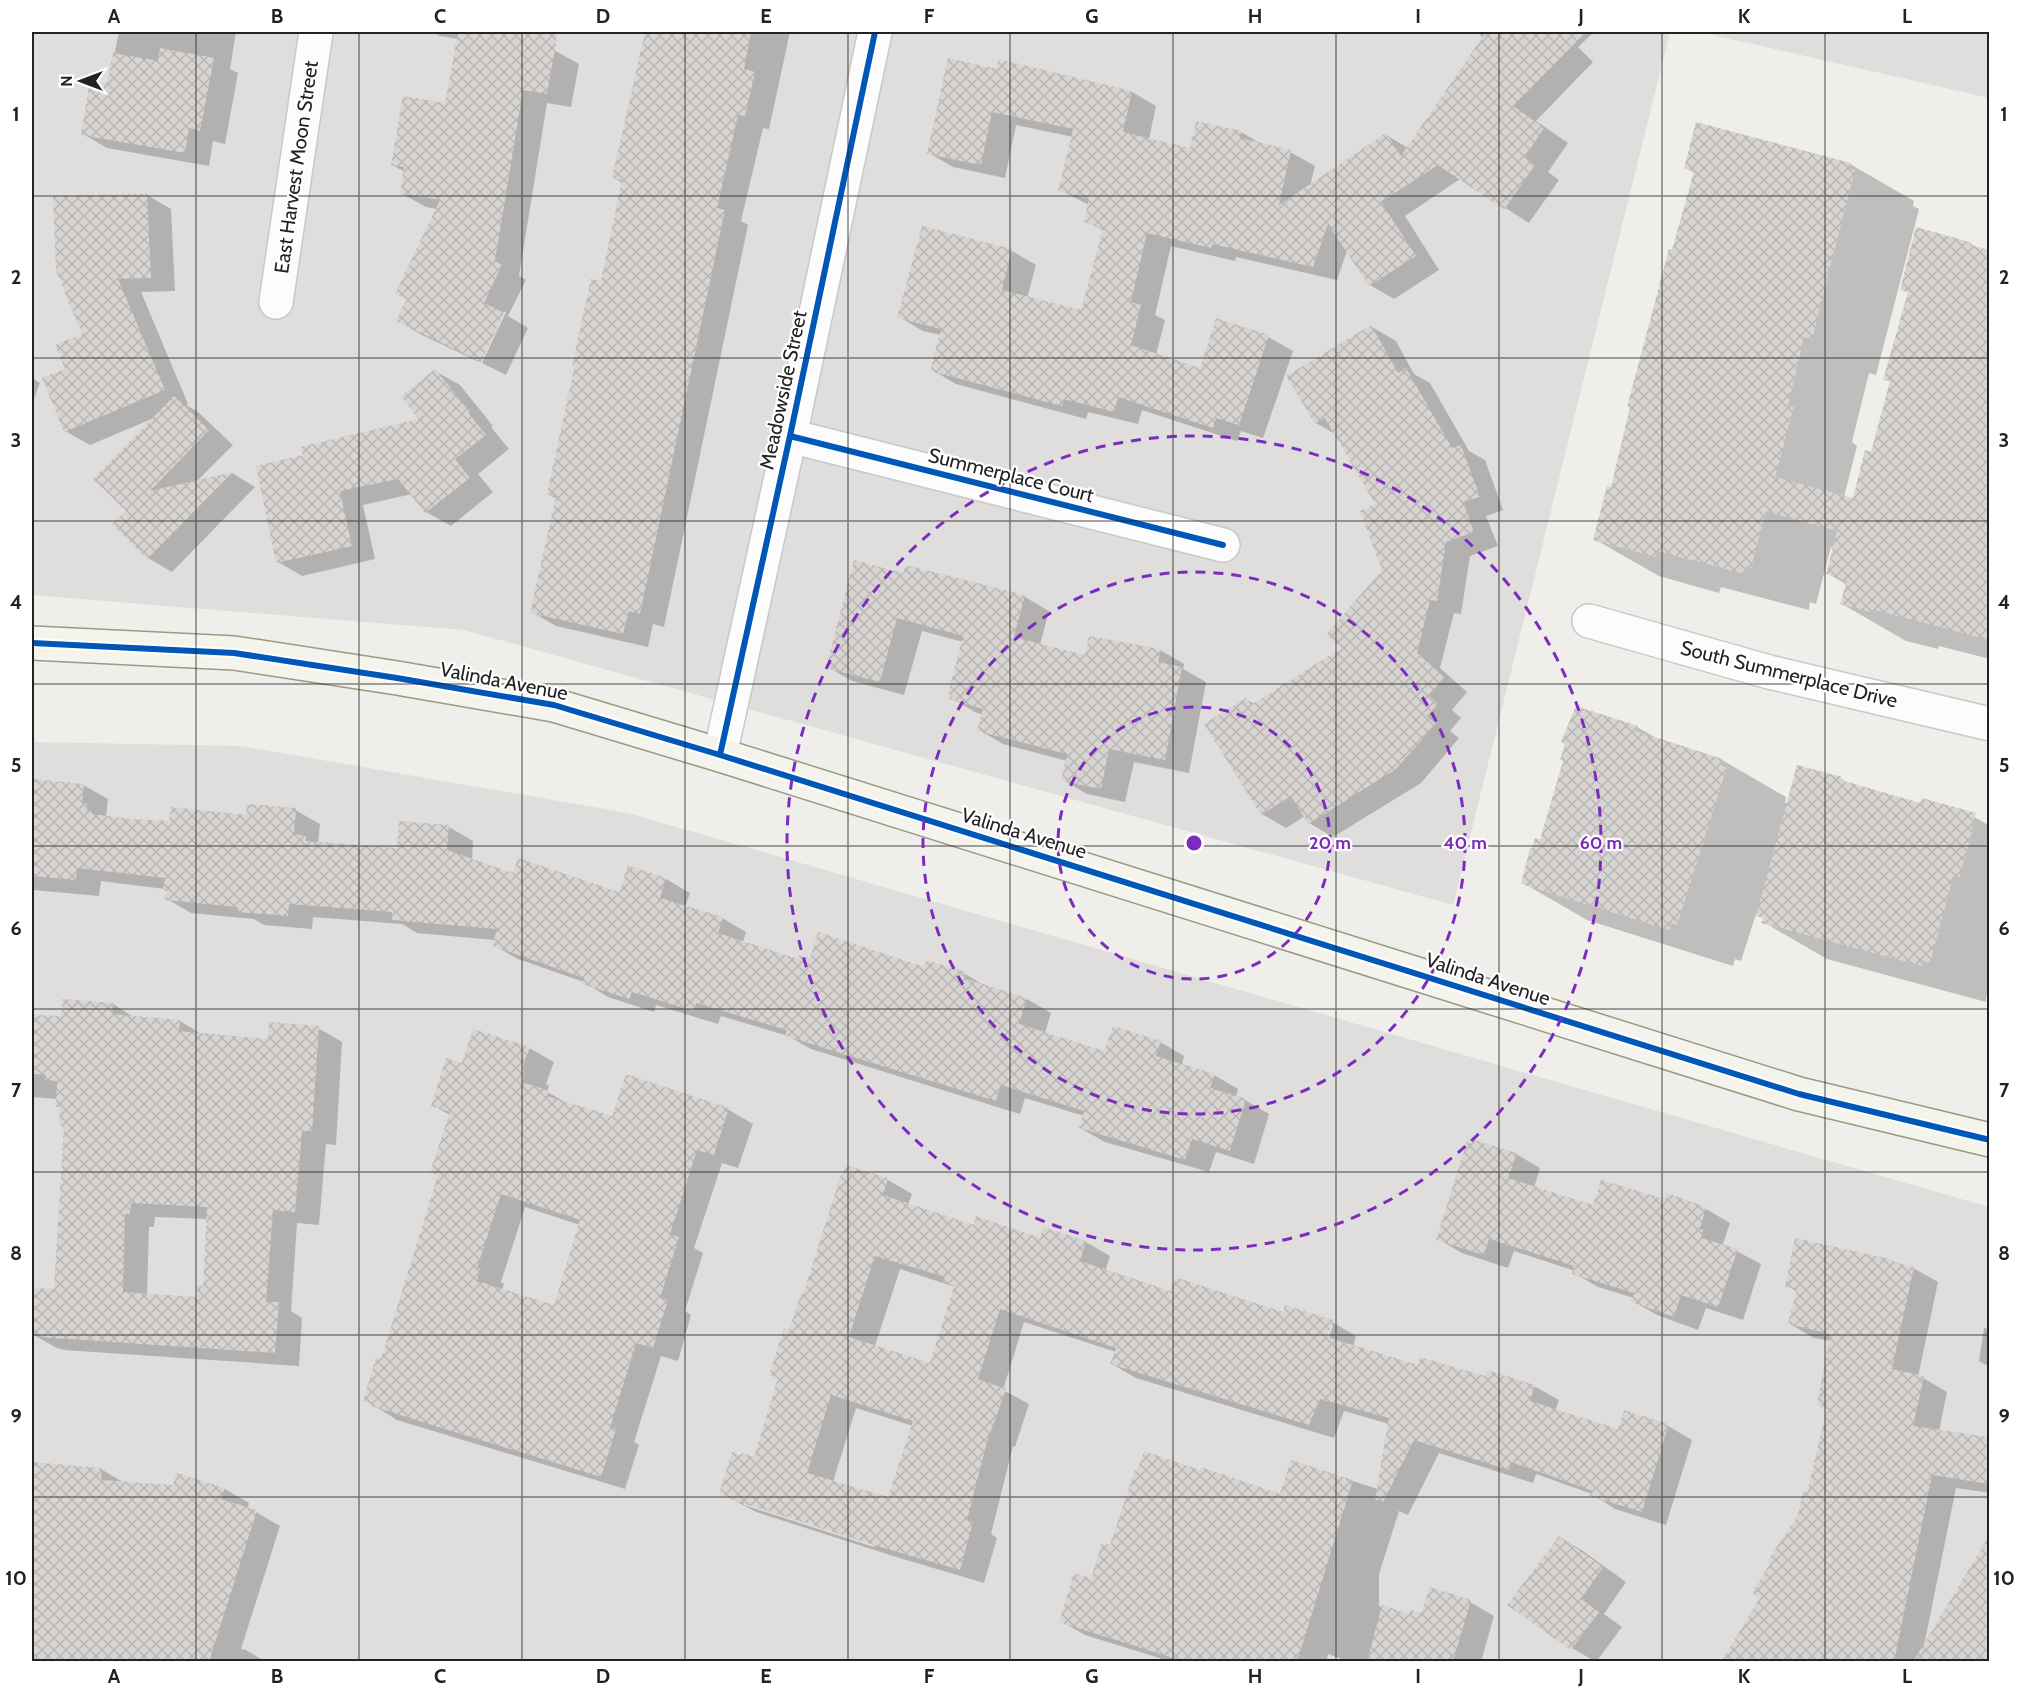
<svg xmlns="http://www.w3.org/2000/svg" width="2021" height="1693" font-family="Cabin,sans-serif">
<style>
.residential{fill:#dfdedc}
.shadow{fill:#0003;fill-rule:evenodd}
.building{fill:url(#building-cross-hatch);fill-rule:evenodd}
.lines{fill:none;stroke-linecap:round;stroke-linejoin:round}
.minor-casing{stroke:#c9c8c7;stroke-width:36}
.secondary-casing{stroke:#999a82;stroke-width:36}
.minor{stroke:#fdfcfc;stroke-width:33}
.secondary{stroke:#f4f4ed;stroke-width:33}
.cycleway-casing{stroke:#fff;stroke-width:10}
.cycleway{stroke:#0057b8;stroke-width:6}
.grid{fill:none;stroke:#222;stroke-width:1.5;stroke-opacity:0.55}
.ring{fill:none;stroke:#7b2cbf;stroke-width:3;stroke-dasharray:10 8}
.labels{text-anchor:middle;stroke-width:4.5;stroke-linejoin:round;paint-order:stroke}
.street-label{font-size:20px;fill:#222;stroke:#fff}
.centre{fill:#7b2cbf;stroke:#fff;stroke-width:3}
.ring-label{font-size:18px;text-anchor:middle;font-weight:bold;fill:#7b2cbf;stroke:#fff;stroke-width:4.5;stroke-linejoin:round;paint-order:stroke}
.neatline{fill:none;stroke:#222;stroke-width:2}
.grid-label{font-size:20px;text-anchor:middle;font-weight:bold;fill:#222}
</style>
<defs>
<pattern id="building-cross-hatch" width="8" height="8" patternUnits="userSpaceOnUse" patternTransform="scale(1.5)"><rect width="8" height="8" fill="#d7d4d2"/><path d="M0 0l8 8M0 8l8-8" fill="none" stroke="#b8b6b4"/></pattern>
</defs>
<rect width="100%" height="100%" fill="#f0eeeb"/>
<path class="residential" d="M32,32h1638l-217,873 -989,-275 -432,-35z
M1700,32h289v66z
M32,742l209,4 387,67 1361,394v454l-1957,1z"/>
<path class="shadow" d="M119,32h117l-6,37 8,4 -13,71 -12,-3 -4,25 -102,-18 -24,-14 25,-49z
M432,32h123l-3,17 27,15 -8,43 -24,-4 -28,173 7,4 -18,36 20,12 -22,47 -24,-12 24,-51h-3l-24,50 -57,-27 -24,-14 10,-21 -12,-7 41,-84 -11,-2 -25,-14 4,-21 -13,-7 54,-61 12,-65 -18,-3z
M655,32h135l-21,97 -6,-1 -22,93 7,4 -84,402 -11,-3 -5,23 -92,-21 -24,-14 25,-113 -9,-5 28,-127 -2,-2 18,-84 10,2 21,-100 -9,-5 29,-87z
M1477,32h117l-16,15 15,15 -57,59 32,22 -20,29 11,8 -30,43 -69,-44 -55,37 34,54 -45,29 -24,-14 -23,-34 -10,29 -101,-23 -1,4 -64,-15 -16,69 10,5 -9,35 45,15 67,-33 25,14 -30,87 -22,-7 -4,10 -95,-31 -4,14 -50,-12 -2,7 -130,-35 -24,-14 9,-35 -18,-4 -24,-14 24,-89 89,23 24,14 -9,33 55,14 22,-81 -18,-10 3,-16 -29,-15 13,-53 -57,-12 -11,53 -52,-11 -24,-14 69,-82 134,21 24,14 -7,33 42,11 50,-18 22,13 27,7 25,14 -5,20 76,-51 22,13 75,-110z
M1850,164l64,37 -1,5 6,3 -43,166 -7,-2 -17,69 5,4 -13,51 10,3 18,-46 19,-72 -6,-3 24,-86 -8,-4 69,-46 11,7 9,2v407l-51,-13 -1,3 -32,-8 -64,-37 5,-19 -20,-12 7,-25 -3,-1 -15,57 -6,-2 -1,8 -88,-23 -2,6 -60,-17 -65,-37 18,-50 83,-316 -10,-5z
M147,195l24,14 4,82 -34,1 47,112 -2,1 12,7 35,33 -36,36 35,-8 23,14 -83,85 -24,-14 -20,-47 26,-93 -64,27 -25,-14 11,-38 8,-58z
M1372,327l24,14 18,33 16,9 39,68 16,9 18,50 -17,6 12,30 -28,10 -9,58 -7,-1 -14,55 27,24 -15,18 9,8 -11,13 9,7 -38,45 -88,54 -24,-14 -4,-7 -19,12 -24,-14 -16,-114 9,4 89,-56 40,-78 -7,-65 -40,-70 -21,-12z
M435,371l25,14 33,41 -2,1 18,22 -31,25 15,18 -42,34 -25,-14 -14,-18 -49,11 12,54 -73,17 -24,-14 27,-105 117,-37z
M32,378l8,5 -8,21z
M907,567l118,30 24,14 -9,34 47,12 73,-7 24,14 -1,5 23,13 -17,91 -55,-11 -9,40 -38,-8 -24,-14 4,-19 -64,-17 -24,-14 4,-15 -8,-3 -24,-14 12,-56 -41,-11 -18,64 -52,-14 -24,-14 76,-92z
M1637,727l21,12 64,21 64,37 -1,6 3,1 53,-25 11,6 69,20 43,6 26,15v172l-4,-1v5l-159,-43 -64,-37 1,-3 -8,-5 -15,47 -6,-2 -2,7 -146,-46 -64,-37 18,-41z
M83,785l25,14 -2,17 3,2 61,5 77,-6 48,-7 25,14 -2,19 80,6 2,-26 49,4 24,14 -1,19 42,15 106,19 46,-15 24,14 -5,14 37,11 24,14 -3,10 56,18h12l154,14 24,14 38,11 24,14 -6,20 60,19 55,-10 24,14 -2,9 32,10 24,14 -2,8 9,3 24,14 -15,50 -38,-12 -7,20 -104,-30 -25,-14 4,-12 -59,-18 -5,16 -209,-65 -23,-13 -67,-20 -3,8 -62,-19 -2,7 -46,-15 -24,-15 -66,-23 -25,-14 2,-5 -78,-7 -15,-9 -89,-7 -1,12 -48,-4 -10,-6 -63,-6 -24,-14 1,-8 -3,-2 -64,-8 -2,15 -66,-6 -1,10v-104z
M113,1004l22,14 45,3 23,14 66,5 49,-12 24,14 -6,103 -10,-1 -7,81 -22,-2 -6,88 11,7 -3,48 -235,-16 -9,-3 -23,-13 2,-44 21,1 10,-163 -5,-3 2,-16 -5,-3 1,-7 -26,-2v-81l31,2zM155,1217l53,2 -4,69 -6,10 -51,-3 2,-68h5z
M529,1048l25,14 -8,22 3,2 -2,6 22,12 44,14 14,-42 102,34 24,14 -15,44 -16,-5 -28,85 9,5 -18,58 6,4 -13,46 -17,-5 -27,86 5,3 -14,44 -228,-69 -32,-20 17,-39 58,-185 -8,-5 18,-56 -18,-10 30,-40zM525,1207l55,18 -25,82 -53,-17 2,-6 -3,-2z
M1516,1154l24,14 -6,20 60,19 72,-6 2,-6 38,14 24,14 -7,21 38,20 -18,56 -37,-12 -8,22 -41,-15 -24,-14 1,-3 -36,-11 -24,-14 1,-2 -61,-20 -6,17 -46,-15 -24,-14z
M847,1167l41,13 24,14 -4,11 67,21 65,14 46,2 24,14 -5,15 67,22 160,29 24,14 -3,10 66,21 115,19 25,14 -4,11 64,20 49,-5 24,14 -26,85 -51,-16 -23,-15 -56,-20 -3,9 -94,-30 -31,62 -9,-4 -20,63v32l31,10 12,-1 48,-13 24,14 -13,46h-131l-22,-8 -2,8h-154l-87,-27 -24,-14 31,-41 19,-33 170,-51 11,-34 86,27 11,-65 -45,-13 -10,27 -198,-60 -24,-14 4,-12 -92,-30 -21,68 26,14 -14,43 -2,-1 -22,88 6,4 -13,45 -91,-27 -137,-44 -35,-19 33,-35 25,-79 -8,-5 33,-78zM900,1269l55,18 -24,78 -56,-19zM1330,1325h3l-6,20 -3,-1zM856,1408l57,18 -24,72 -56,-16zM744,1502l131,42 -1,3 -130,-42z
M1893,1261l7,4 13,3 25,14 -20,95 5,1 24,14 -8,39 51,7v55l-34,-5 -32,158 66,-107v123h-113l-115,-65 47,-103 19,-84 -9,-6 11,-63 -16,-3 -24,-14 8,-32 -11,-6z
M1984,1328l6,1v38l-11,-6z
M32,1463l69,6 25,15 48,3 4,-12 47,14 24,14 -2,6 9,3 24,14 -39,123 5,1 20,12h-234z
M1559,1537l24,14 43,31 -22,32 18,13 -26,35 -24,-14z"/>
<path class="building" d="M458,32h100l-11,62 -24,-4 -28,171 7,4 -18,38 20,10 -23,49 -85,-41 11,-22 -12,-5 45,-94 -40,-6 4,-27 -13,-2 12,-69 42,7z
M645,32h106l-7,37 11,3 -10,44 -7,-1 -21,93 8,2 -85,404 -11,-3 -6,23 -93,-21 26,-117 -9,-2 28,-130 -3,2 19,-87 10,2 21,-101 -10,-2z
M1486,32h100l-73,74 31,22 -19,29 10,8 -31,45 -66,-45 -57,37 35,54 -47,30 -41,-62 -15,43 -101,-23 -1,4 -64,-15 -16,69 10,3 -10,40 69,23 16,-50 53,17 -30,90 -23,-7 -3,10 -95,-31 -4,15 -50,-13 -2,7 -132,-35 11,-42 -44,-11 25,-92 90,23 -10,41 79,20 22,-81 -19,-7 5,-23 -31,-8 15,-62 -81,-17 -11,53 -54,-11 21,-96 49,11 1,-10 134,32 -9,41 67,16 6,-27 45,10 -1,7 51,12 -12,55 107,-72 15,23z
M160,48l54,10 -14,73 -11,-3 -4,25 -104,-18 9,-55 17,3 6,-30 45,8z
M1696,122l155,41 -2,6 6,1 -43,169 -8,-2 -16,69 6,1 -19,70 78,21 12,-48 6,2 19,-71 -7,-1 25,-88 -8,-2 16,-63 54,15v3l19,5v390l-114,-30 -1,3 -34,-9 7,-24 -21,-6 11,-43 -71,-20 -15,57 -5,-2 -1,8 -88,-23 -2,6 -62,-17 14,-54 4,1 19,-80h-3l42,-158 3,1 22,-79 -10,-3z
M147,194l4,84 -33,1 47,111 -101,42 -22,-54 23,-9 -10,-24 27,-11 -26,-63 -3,-75z
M1371,325l27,48 8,-5 46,80 9,-3 19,52 -17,5 11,30 -28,10 -9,59 -7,-1 -13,53 27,24 -15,18 9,9 -11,12 9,8 -40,45 -88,55 -17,-28 -30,19 -57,-91 42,-26 5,7 90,-57 -15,-13 56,-65 -22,-59 15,-7 -50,-86 -10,6 -29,-48z
M435,369l35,43 -2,1 18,22 -31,24 15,19 -45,35 -27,-34 -58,12 12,55 -76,17 -20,-97 47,-11 -3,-8 119,-28 -18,-22z
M174,396l35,34 -59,61 83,-19 -86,87 -35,-35 14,-13 -33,-32z
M854,560l49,13 3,-8 119,30 -11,42 71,18 4,-19 72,13 -3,13 24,5 -17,93 -56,-11 -8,40 -40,-8 6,-27 -90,-23 6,-22 -34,-10 1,-4 -2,-1 15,-58 -66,-18 -17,64 -54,-14z
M1576,706l62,20 -2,5 87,28 -2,7 6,1 -50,158 -6,-2 -2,7 -148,-46 9,-36h2l3,-10 5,2 23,-79 -3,-1 5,-16 -4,-2z
M1797,765l45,12 -1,3 79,23 2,-5 54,15 -5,15 2,1 -14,49 -6,-1 -23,86 -8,-2v5l-161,-43 2,-5 -7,-2z
M33,779l51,5 -2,19h5v7l5,1v3l39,5 38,2 2,-14 75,8 1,-11 49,4 -2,26 12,2v5l91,7 2,-27 50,4 -2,25 66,23 5,-15 101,34 9,-27 38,13 -6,20 63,19 -5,16 80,26 1,-4 11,3 8,-26 106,35 2,-7 40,12 -2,6 63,20 -8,26 85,27 9,-25 48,15 -5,15 59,18 -5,14 36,11 -16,52 -38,-12 -7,21 -106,-32 5,-17 -83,-26 -5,16 -211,-65 2,-6 -91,-27 -2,8 -62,-19 -3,7 -47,-15 2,-6 -92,-32 5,-17 -105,-9v-8l-103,-8 -1,12 -50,-4v-5l-73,-7 1,-9 -3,-1 2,-12 -88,-10 -1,12 -44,-4z
M63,999l50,4 -1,11 68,6 -1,11 89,8 1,-17 50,4 -7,105h-10l-7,81 -22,-2 -7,92h13l-4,51 -236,-16v-3h-7v-46l22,1 10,-163h-5l1,-19h-4l1,-26 -12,-1 1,-5 -14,-1v-59l29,1zM131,1203l76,4 -4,79h-6v11l-74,-5 2,-78h5z
M473,1029l57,18 -8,22 3,2 -3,11 27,9 -2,5 65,20 14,-42 103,34 -15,47 -17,-5 -27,84 9,3 -19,61 8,2 -15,48 -17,-5 -26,85 6,1 -15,48 -230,-71 1,-2 -9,-3 13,-43 5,1 57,-184 -8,-3 20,-60 -19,-6 15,-48 16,5zM501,1194l79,26 -26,85 -77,-24 3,-12 -3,-1z
M1468,1138l49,15 -9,25 85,27 8,-25 64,19 2,-6 39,14 -6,22 3,1 -2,8 37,11 -20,58 -37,-12 -7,22 -43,-15 3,-9 -62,-19 2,-8 -85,-27 -5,16 -48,-15z
M846,1165l42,13 -5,17 91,30 2,-9 64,22 3,-11 43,14 -6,20 91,30 4,-14 108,35 2,-7 48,15 -6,17 91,28 2,-8 65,19 2,-6 48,15 -5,16 88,28 6,-19 45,14 -27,88 -53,-16 4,-5 -82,-29 -2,8 -95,-30 -31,62 -8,-3 14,-81 -69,-19 -11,26 -199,-61 6,-16 -116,-39 -22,70 28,10 -16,45h-1l-22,86 6,2 -13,48 -93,-27 -137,-44 1,-2 -12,-3 13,-42 9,3 1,-2 12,4 24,-79 -9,-3 15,-47 5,2 12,-36h2l38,-119h2zM875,1256l70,21 -2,5 11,4 -24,77 -81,-26zM831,1395l82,26 -25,76 -81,-24z
M1795,1238l99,22v2l20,5 -22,102 32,7 -11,50 76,11v47l-57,-9 -38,187h-173l39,-64 -8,-5 18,-29 -3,-2 31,-47 5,-23 4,1 20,-85 -10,-3 13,-71 -42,-10 9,-35 -12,-2z
M1144,1451l56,19 1,-3 79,27 11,-34 62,20 -56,182h-111l-127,-40 15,-49 17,5 11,-35 8,2 25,-75 2,1z
M32,1462l70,6 -1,12 72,5 4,-12 48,15 -4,11 36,11 -48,152h-177z
M1559,1536l44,31 -22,32 18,13 -28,38 -64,-45z
M1989,1536v126h-76z
M1430,1587l41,13 -18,62h-86l15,-57 27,9 2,-4 10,3z"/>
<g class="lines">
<defs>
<path id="minor" d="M276,302l40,-270
M790,436l433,109
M1589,621l180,51 221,52
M720,755l70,-319 85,-404"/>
<path id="secondary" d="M32,643l202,10 163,25 157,27 166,50 1079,339 191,46"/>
</defs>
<use href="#minor" class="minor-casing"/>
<use href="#secondary" class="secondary-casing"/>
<use href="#minor" class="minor"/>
<use href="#secondary" class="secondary"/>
<defs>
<path id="cycleway" d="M790,436l433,109
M32,643l202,10 163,25 157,27 166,50 1079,339 191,46
M720,755l70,-319 85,-404"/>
</defs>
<use href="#cycleway" class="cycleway-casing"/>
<use href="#cycleway" class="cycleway"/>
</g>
<path class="grid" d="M196,32v1630M359,32v1630M522,32v1630M685,32v1630M848,32v1630M1010,32v1630M1173,32v1630M1336,32v1630M1499,32v1630M1662,32v1630M1825,32v1630M32,196h1958M32,358h1958M32,521h1958M32,684h1958M32,846h1958M32,1009h1958M32,1172h1958M32,1335h1958M32,1497h1958"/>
<g class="ring">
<circle cx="1194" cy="843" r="136"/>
<circle cx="1194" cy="843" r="271"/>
<circle cx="1194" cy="843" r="407"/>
</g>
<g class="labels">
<g class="street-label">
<text transform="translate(296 167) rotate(-82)" y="7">East Harvest Moon Street</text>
<text transform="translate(783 390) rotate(-78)" y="7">Meadowside Street</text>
<text transform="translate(1011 475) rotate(14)" y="7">Summerplace Court</text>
<text transform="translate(1789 674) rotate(14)" y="7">South Summerplace Drive</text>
<text transform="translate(504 681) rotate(11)" y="7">Valinda Avenue</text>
<text transform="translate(1024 833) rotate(17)" y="7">Valinda Avenue</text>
<text transform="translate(1488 979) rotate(18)" y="7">Valinda Avenue</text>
</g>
</g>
<circle cx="1194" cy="843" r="9" class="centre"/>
<g class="ring-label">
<text x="1330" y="849">20 m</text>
<text x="1465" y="849">40 m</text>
<text x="1601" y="849">60 m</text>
</g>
<rect width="2021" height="1693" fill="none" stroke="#ffffff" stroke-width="66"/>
<g transform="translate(81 81) rotate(270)" stroke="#ffffff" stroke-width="4.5" paint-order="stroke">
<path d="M0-4.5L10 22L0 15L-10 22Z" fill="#222222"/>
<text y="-9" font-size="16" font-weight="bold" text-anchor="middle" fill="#222222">N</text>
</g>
<rect x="33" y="33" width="1955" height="1627" class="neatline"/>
<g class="grid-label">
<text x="114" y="23">A</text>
<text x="277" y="23">B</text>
<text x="440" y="23">C</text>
<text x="603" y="23">D</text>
<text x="766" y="23">E</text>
<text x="929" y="23">F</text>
<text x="1092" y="23">G</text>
<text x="1255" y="23">H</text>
<text x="1418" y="23">I</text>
<text x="1581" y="23">J</text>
<text x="1744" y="23">K</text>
<text x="1907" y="23">L</text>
<text x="16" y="121">1</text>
<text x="2004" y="121">1</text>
<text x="16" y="284">2</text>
<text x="2004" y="284">2</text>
<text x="16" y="447">3</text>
<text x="2004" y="447">3</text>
<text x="16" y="609">4</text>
<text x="2004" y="609">4</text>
<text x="16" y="772">5</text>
<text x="2004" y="772">5</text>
<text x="16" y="935">6</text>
<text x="2004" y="935">6</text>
<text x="16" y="1097">7</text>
<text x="2004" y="1097">7</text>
<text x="16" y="1260">8</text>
<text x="2004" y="1260">8</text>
<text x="16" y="1423">9</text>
<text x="2004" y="1423">9</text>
<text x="16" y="1585">10</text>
<text x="2004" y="1585">10</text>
<text x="114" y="1683">A</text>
<text x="277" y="1683">B</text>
<text x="440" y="1683">C</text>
<text x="603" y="1683">D</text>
<text x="766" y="1683">E</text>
<text x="929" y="1683">F</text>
<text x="1092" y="1683">G</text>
<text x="1255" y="1683">H</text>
<text x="1418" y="1683">I</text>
<text x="1581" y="1683">J</text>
<text x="1744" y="1683">K</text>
<text x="1907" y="1683">L</text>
</g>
</svg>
